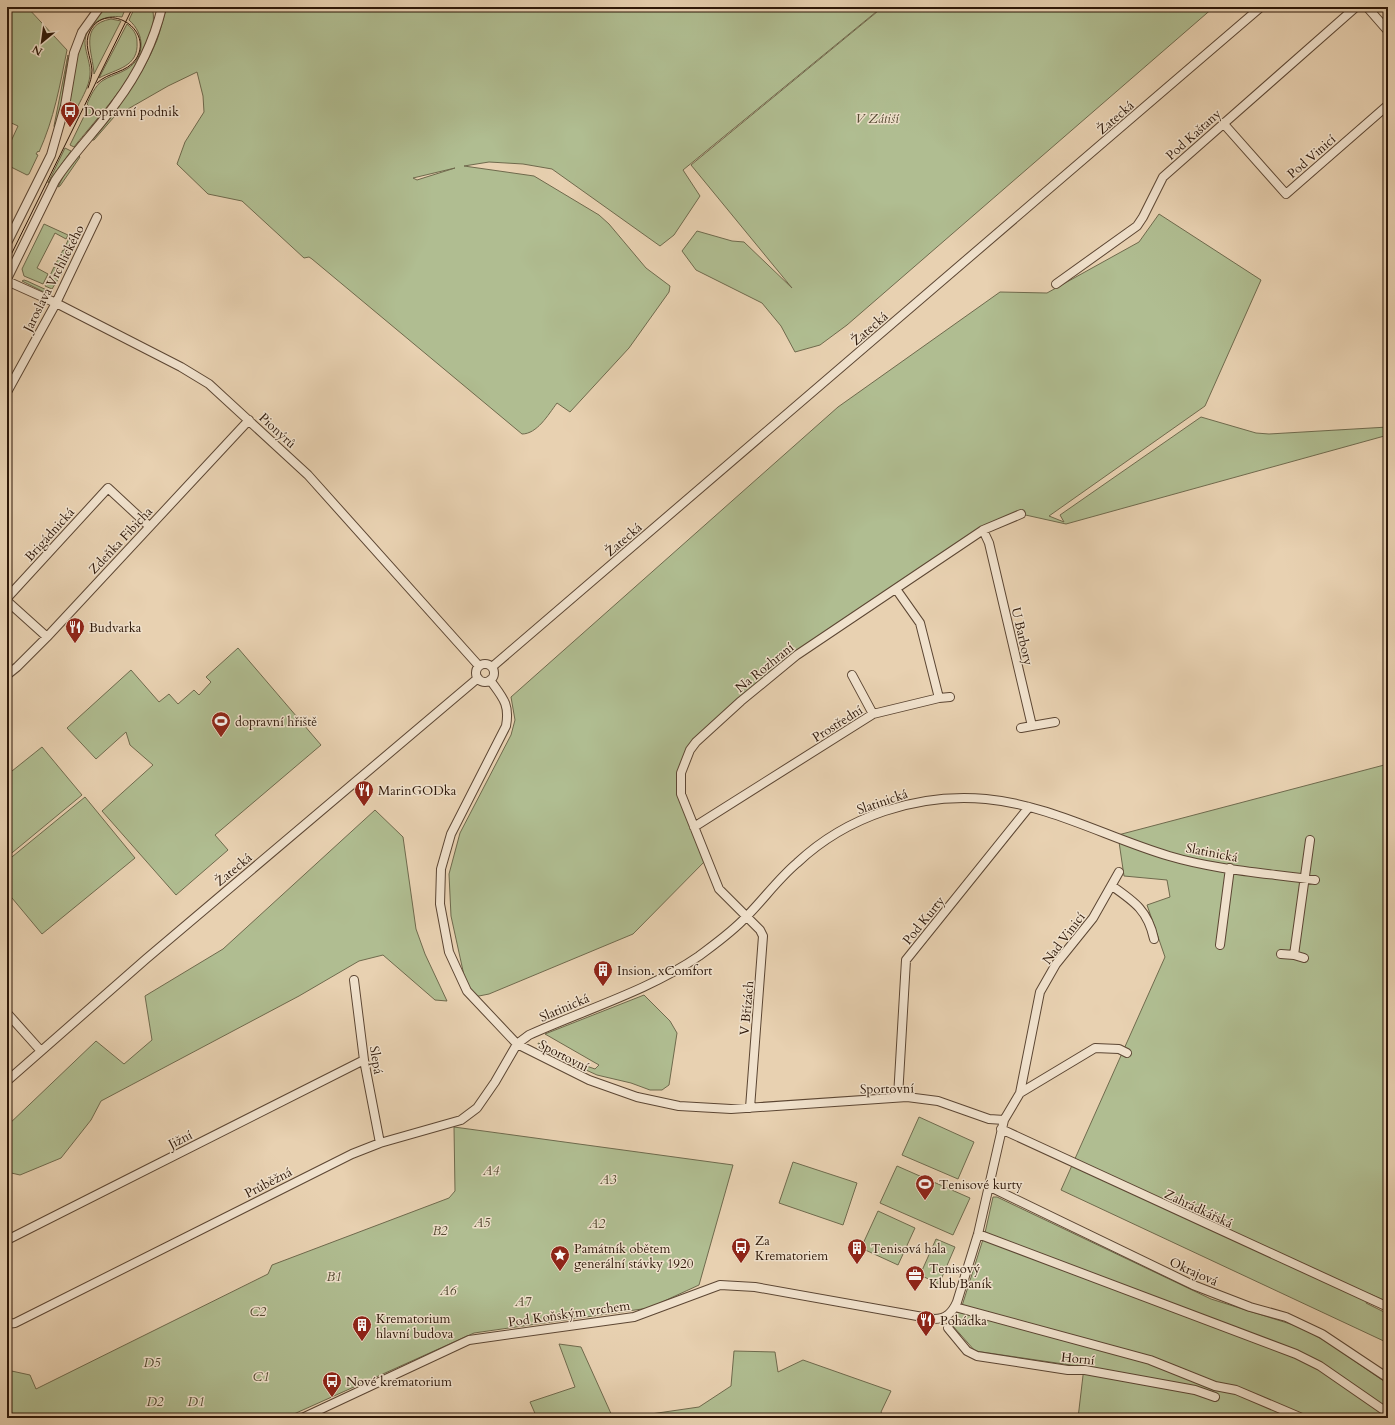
<svg xmlns="http://www.w3.org/2000/svg" width="1395" height="1425" font-family="Cardo,serif">
<style>
.green{fill:#b0bd91;stroke:#6f6a4d;fill-rule:evenodd}
.lines{fill:none;stroke-linecap:round;stroke-linejoin:round}
.minor-casing{stroke:#5c4633;stroke-width:10}
.minor{stroke:#f0e1cc;stroke-width:8}
.tram{stroke:#2e1809;stroke-width:1}
.labels{text-anchor:middle;stroke-width:3;stroke-linejoin:round;paint-order:stroke}
.poi-label{font-size:13px;fill:#2e1809;stroke:#f0e1cc;text-anchor:start}
.street-label{font-size:13px;fill:#2e1809;stroke:#f0e1cc}
.park-label{font-size:13px;font-style:italic;fill:#554a32;stroke:#f0e1cc}
</style>
<rect width="100%" height="100%" fill="#e8d1b1"/>
<filter id="stains"><feTurbulence type="fractalNoise" baseFrequency=".005" numOctaves="4"/><feColorMatrix values="0 0 0 0 .2 0 0 0 0 .09 0 0 0 0 .02 0 0 0 .5 -.17"/></filter>
<radialGradient id="worn" r=".72"><stop offset=".6" stop-color="#630" stop-opacity="0"/><stop offset="1" stop-color="#630" stop-opacity=".3"/></radialGradient>
<path class="green" d="M7,7h20l40,43c-7,35 -13,69 -28,102l-1,-1 -2,3 2,1 -9,19 -2,1 -20,-10v-15l11,-24 -11,-5z
M105,7h21l-4,10c-17,-3 -38,7 -37,27 1,10 6,21 5,31 -1,11 -7,21 -12,31l-5,-2 -2,9 -4,-1c6,-38 9,-76 38,-105z
M135,7h17c12,41 -54,109 -78,140l-4,-2 19,-39 -2,-2c3,-7 8,-18 15,-23 7,-5 17,-7 25,-12 19,-12 18,-35 2,-49z
M167,7h715l-199,163 17,26 -26,39 -14,11 -108,-77 -29,-5 -34,-2 -25,4 70,10 65,39 10,9 37,44 24,18 -1,6 -40,56 -59,64 -13,-9c-9,12 -20,31 -35,31l-210,-175 -3,-2 -5,1 -62,-57 -34,-7 -31,-30 8,-22 19,-30 -1,-16 -6,-24 -29,14 -54,31 -20,23h-4c26,-31 52,-62 67,-100 4,-11 6,-22 10,-33zM455,168l-38,12 -4,-2z
M883,7h331l-367,318 -27,20 -25,7 -14,-26 -19,-23 -66,-33 -14,-19 15,-20 35,10 12,1 48,46 -101,-123z
M111,19l10,2 -27,53c-1,-21 -16,-49 17,-55z
M127,24c6,5 10,10 10,18 2,25 -21,27 -38,36z
M68,55l-7,51 -6,23 -1,-3z
M65,148l6,3 -23,32z
M78,155l2,2 -20,29 -2,1 7,-14z
M1159,214l102,66 -56,126 -156,110 15,6 -4,-7 141,-98 55,16 13,1 119,-7v8l-322,89 -45,-10 -38,16 -186,125 -101,87 -14,28v27l25,62 -74,75 -144,60 -15,3 -9,-17 -14,-64 -2,-42 11,-41 51,-98 4,-15 -4,-23 327,-290 162,-115 47,1 92,-51z
M44,224l24,11 -2,4 -11,-6 -18,35 11,6 -5,10 -19,-8 -2,-7z
M70,236l8,4 -6,12 -8,-3z
M63,250l8,4 -8,15 -8,-4z
M54,267l8,6 -10,16 -7,-3z
M24,280l3,1 24,11h-7l-22,-11z
M238,648l83,97 -106,90 13,15 -52,45 -74,-84 51,-46 -23,-20 -4,-13 -30,27 -29,-31 64,-58 28,32 10,-8 9,10 16,-14 5,5 12,-13 -5,-5z
M42,747l40,48 -75,62v-82z
M1388,764v538l-18,-8 -4,9 22,11v29l-327,-153 104,-233 -18,-52 23,-8 -3,-17 -43,-4 -6,-41z
M85,797l50,61 -93,76 -35,-42v-31z
M375,810l28,27 13,92 9,25 22,47 -12,-1 -52,-45 -24,6 -60,35 -198,105 -10,19 -30,38 -41,17 -13,-3v-46l89,-85 28,23 28,-24 -7,-44 78,-47z
M644,995l26,26 7,12 -8,52 -7,5h-12l-19,-7 -34,-8 -57,-26 -2,-6c20,6 37,20 57,26l4,-4 -54,-31z
M919,1117l55,25 -16,37 -56,-24z
M454,1127l279,38 -34,120 -50,23 -175,25 -189,85h-278v-48l23,5 6,14 232,-115 4,-9 177,-67 6,-7z
M793,1162l64,21 -14,42 -64,-22z
M897,1166l73,32 -17,37 -73,-32z
M993,1197h4l214,102 89,28 27,15 61,42v34h-310l6,-51 -109,-16 -22,-25 3,-11 5,-6 24,-76z
M878,1211l37,17 -17,37 -37,-17z
M936,1239l19,8 -16,37 -19,-9z
M559,1344l22,3 32,71h-76l-7,-16 45,-15z
M734,1351l41,1 3,20 25,-12 88,31 -10,21 3,6h-261l76,-11 32,-21z"/>
<g class="lines">
<defs>
<path id="minor" d="M1367,7l21,24
M1223,123l63,71 102,-89
M7,243l44,-88 14,-49 9,-53 8,-21 18,-25
M7,279l48,-98c18,-28 42,-51 61,-78 21,-28 38,-62 46,-96
M7,281l49,22 125,64 28,17 99,91 171,191
M1056,284l81,-58 6,-9 20,-40 193,-170
M7,392l49,-89 41,-86
M983,530l6,13 43,183 23,-4
M7,598l101,-110 41,38
M7,601l40,36
M476 673a9 9 0 1 1 18 0a9 9 0 1 1-18 0Z
M492,667l769,-660
M7,675l10,-8 30,-30 202,-217
M852,675l21,39
M490,680c13,18 20,24 16,46l-55,108 -10,35 -1,35 9,48 18,39 50,53 72,36 48,17 42,9 52,3 176,-12 31,4 51,18 15,1
M939,698l11,-1
M1021,728l11,-2
M694,827l179,-113 66,-16 -19,-75 -24,-34
M1112,886c23,16 36,25 42,53
M1220,945l10,-77
M1281,954l13,1 16,-115
M1294,955l10,3
M354,980l10,80 16,83
M7,1013l34,38
M7,1081l139,-122 332,-281
M1020,1093l20,-101 16,-28 37,-46 26,-46
M898,1097l8,-137 123,-153
M750,1108l13,-172 -3,-6 -41,-41 -38,-95v-21l9,-23 6,-8 45,-41 56,-46 186,-125 38,-16
M1001,1129l387,178
M988,1186l205,99 57,22 36,10 36,17 66,44
M978,1234l318,120 24,12 68,47
M7,1240l357,-180
M955,1307l195,53 65,26 21,4 66,28
M7,1324l8,-1 337,-169 28,-11 81,-23 16,-12 18,-26 22,-38 12,-9c55,-25 121,-45 170,-79 16,-12 33,-24 47,-39 18,-18 32,-38 51,-54 50,-47 120,-70 189,-64 64,6 122,39 183,57 47,14 97,17 146,24
M948,1328l19,23 10,5 91,14h17l110,20 20,7
M302,1418l167,-78 165,-23 86,-32 35,2 179,32c12,0 18,-6 23,-17l21,-68 26,-114 16,-27 75,-45 24,1 8,4"/>
</defs>
<use href="#minor" class="minor-casing"/>
<use href="#minor" class="minor"/>
<path class="tram" d="M88,88c2,-6 4,-11 4,-18 -1,-13 -9,-26 -2,-39 16,-31 65,-2 46,28 -9,14 -28,13 -39,24
M7,263l126,-256"/>
</g>
<defs>
<symbol id="bus-pin" viewBox="-11 -11 22 30"><path d="M0 17L-7.5 6A9.5 9.5 0 1 1 7.5 6Z" fill="#8f2418" stroke="#f0e1cc"/><path d="M-5-6H5V4H4V6H2V4H-2V6H-4V4H-5ZM-3.5-4V0h7V-4ZM-3.5 1.2v1.5H-2V1.2ZM2 1.2v1.5H3.5V1.2Z" fill="#fff"/></symbol>
<symbol id="restaurant-pin" viewBox="-11 -11 22 30"><path d="M0 17L-7.5 6A9.5 9.5 0 1 1 7.5 6Z" fill="#8f2418" stroke="#f0e1cc"/><path d="M-5-6h1v4h1v-4h1v4h1v-4h1v5L-1.5 .5V6h-2V.5L-5-1ZM5-6V6H3V1.5H1.5Q1.5-4 5-6Z" fill="#fff"/></symbol>
<symbol id="stadium-pin" viewBox="-11 -11 22 30"><path d="M0 17L-7.5 6A9.5 9.5 0 1 1 7.5 6Z" fill="#8f2418" stroke="#f0e1cc"/><path d="M0-5a6.5 5 0 1 0 0 10a6.5 5 0 1 0 0-10ZM-3.5-1.8h7v3.6h-7Z" fill="#fff"/></symbol>
<symbol id="building-pin" viewBox="-11 -11 22 30"><path d="M0 17L-7.5 6A9.5 9.5 0 1 1 7.5 6Z" fill="#8f2418" stroke="#f0e1cc"/><path d="M-4-6H4V6H1V3H-1V6H-4ZM-2.5-4.3h1.7v1.8h-1.7ZM.8-4.3h1.7v1.8H.8ZM-2.5-1h1.7V.8h-1.7ZM.8-1h1.7V.8H.8Z" fill="#fff"/></symbol>
<symbol id="sight-pin" viewBox="-11 -11 22 30"><path d="M0 17L-7.5 6A9.5 9.5 0 1 1 7.5 6Z" fill="#8f2418" stroke="#f0e1cc"/><path d="M0-6L1.8-2.2L6-1.7L2.9 1.2L3.7 5.4L0 3.3L-3.7 5.4L-2.9 1.2L-6-1.7L-1.8-2.2Z" fill="#fff"/></symbol>
<symbol id="office-pin" viewBox="-11 -11 22 30"><path d="M0 17L-7.5 6A9.5 9.5 0 1 1 7.5 6Z" fill="#8f2418" stroke="#f0e1cc"/><path d="M-6-3h4V-5.5h4V-3h4V5H-6ZM-1-4.5V-3h2v-1.5ZM-6 0V1H6V0Z" fill="#fff"/></symbol>
</defs>
<g fill-rule="evenodd">
<use href="#bus-pin" x="59" y="100" width="22" height="30"/>
<use href="#restaurant-pin" x="64" y="616" width="22" height="30"/>
<use href="#stadium-pin" x="210" y="710" width="22" height="30"/>
<use href="#restaurant-pin" x="353" y="779" width="22" height="30"/>
<use href="#building-pin" x="592" y="959" width="22" height="30"/>
<use href="#stadium-pin" x="914" y="1173" width="22" height="30"/>
<use href="#bus-pin" x="730" y="1236" width="22" height="30"/>
<use href="#building-pin" x="846" y="1237" width="22" height="30"/>
<use href="#sight-pin" x="549" y="1244" width="22" height="30"/>
<use href="#office-pin" x="904" y="1264" width="22" height="30"/>
<use href="#restaurant-pin" x="915" y="1309" width="22" height="30"/>
<use href="#building-pin" x="351" y="1314" width="22" height="30"/>
<use href="#bus-pin" x="321" y="1370" width="22" height="30"/>
</g>
<g class="labels">
<g class="poi-label">
<text x="84" y="116">Dopravní podnik</text>
<text x="89" y="632">Budvarka</text>
<text x="235" y="726">dopravní hřiště</text>
<text x="378" y="795">MarinGODka</text>
<text x="617" y="975">Insion. xComfort</text>
<text x="939" y="1189">Tenisové kurty</text>
<text x="755" y="1245">Za<tspan x="755" dy="15">Krematoriem</tspan></text>
<text x="574" y="1253">Památník obětem<tspan x="574" dy="15">generální stávky 1920</tspan></text>
<text x="871" y="1253">Tenisová hala</text>
<text x="929" y="1273">Tenisový<tspan x="929" dy="15">Klub Baník</tspan></text>
<text x="376" y="1323">Krematorium<tspan x="376" dy="15">hlavní budova</tspan></text>
<text x="940" y="1325">Pohádka</text>
<text x="346" y="1386">Nové krematorium</text>
</g>
<g class="street-label">
<text transform="translate(1115 117) rotate(-41)" y="5">Žatecká</text>
<text transform="translate(1193 134) rotate(-42)" y="5">Pod Kaštany</text>
<text transform="translate(1311 156) rotate(-41)" y="5">Pod Vinicí</text>
<text transform="translate(53 278) rotate(-63)" y="5">Jaroslava Vrchlického</text>
<text transform="translate(869 328) rotate(-41)" y="5">Žatecká</text>
<text transform="translate(278 430) rotate(43)" y="5">Pionýrů</text>
<text transform="translate(49 534) rotate(-48)" y="5">Brigádnická</text>
<text transform="translate(623 539) rotate(-41)" y="5">Žatecká</text>
<text transform="translate(120 540) rotate(-47)" y="5">Zdeňka Fibicha</text>
<text transform="translate(1023 636) rotate(77)" y="5">U Barbory</text>
<text transform="translate(764 667) rotate(-39)" y="5">Na Rozhraní</text>
<text transform="translate(837 723) rotate(-32)" y="5">Prostřední</text>
<text transform="translate(882 801) rotate(-19)" y="5">Slatinická</text>
<text transform="translate(1212 852) rotate(11)" y="5">Slatinická</text>
<text transform="translate(233 869) rotate(-40)" y="5">Žatecká</text>
<text transform="translate(923 920) rotate(-51)" y="5">Pod Kurty</text>
<text transform="translate(1063 938) rotate(-53)" y="5">Nad Vinicí</text>
<text transform="translate(564 1007) rotate(-23)" y="5">Slatinická</text>
<text transform="translate(746 1008) rotate(-85)" y="5">V Břízách</text>
<text transform="translate(564 1055) rotate(27)" y="5">Sportovní</text>
<text transform="translate(377 1060) rotate(81)" y="5">Slepá</text>
<text transform="translate(887 1088) rotate(-1)" y="5">Sportovní</text>
<text transform="translate(180 1139) rotate(-27)" y="5">Jižní</text>
<text transform="translate(268 1182) rotate(-27)" y="5">Průběžná</text>
<text transform="translate(1199 1208) rotate(25)" y="5">Zahrádkářská</text>
<text transform="translate(1194 1271) rotate(24)" y="5">Okrajová</text>
<text transform="translate(569 1313) rotate(-8)" y="5">Pod Koňským vrchem</text>
<text transform="translate(1078 1358) rotate(6)" y="5">Horní</text>
</g>
<g class="park-label">
<text x="877" y="123">V Zátiší</text>
<text x="491" y="1175">A4</text>
<text x="608" y="1184">A3</text>
<text x="482" y="1227">A5</text>
<text x="597" y="1228">A2</text>
<text x="440" y="1235">B2</text>
<text x="334" y="1281">B1</text>
<text x="448" y="1295">A6</text>
<text x="523" y="1306">A7</text>
<text x="258" y="1316">C2</text>
<text x="152" y="1367">D5</text>
<text x="261" y="1381">C1</text>
<text x="155" y="1406">D2</text>
<text x="196" y="1406">D1</text>
</g>
</g>
<rect width="1395" height="1425" fill="none" stroke="#e8d1b1" stroke-width="24"/>
<rect x="8" y="8" width="1379" height="1409" fill="none" stroke="#2e1809" stroke-width="2"/>
<rect x="12" y="12" width="1371" height="1401" fill="none" stroke="#2e1809"/>
<g transform="translate(42 42) rotate(209)" stroke="#f0e1cc" stroke-width="3" paint-order="stroke">
<path d="M0-3L7 15L0 10L-7 15Z" fill="#2e1809"/>
<text y="-6" font-size="11" font-weight="bold" text-anchor="middle" fill="#2e1809">N</text>
</g>
<rect width="100%" height="100%" filter="url(#stains)"/>
<rect width="100%" height="100%" fill="url(#worn)"/>
</svg>
